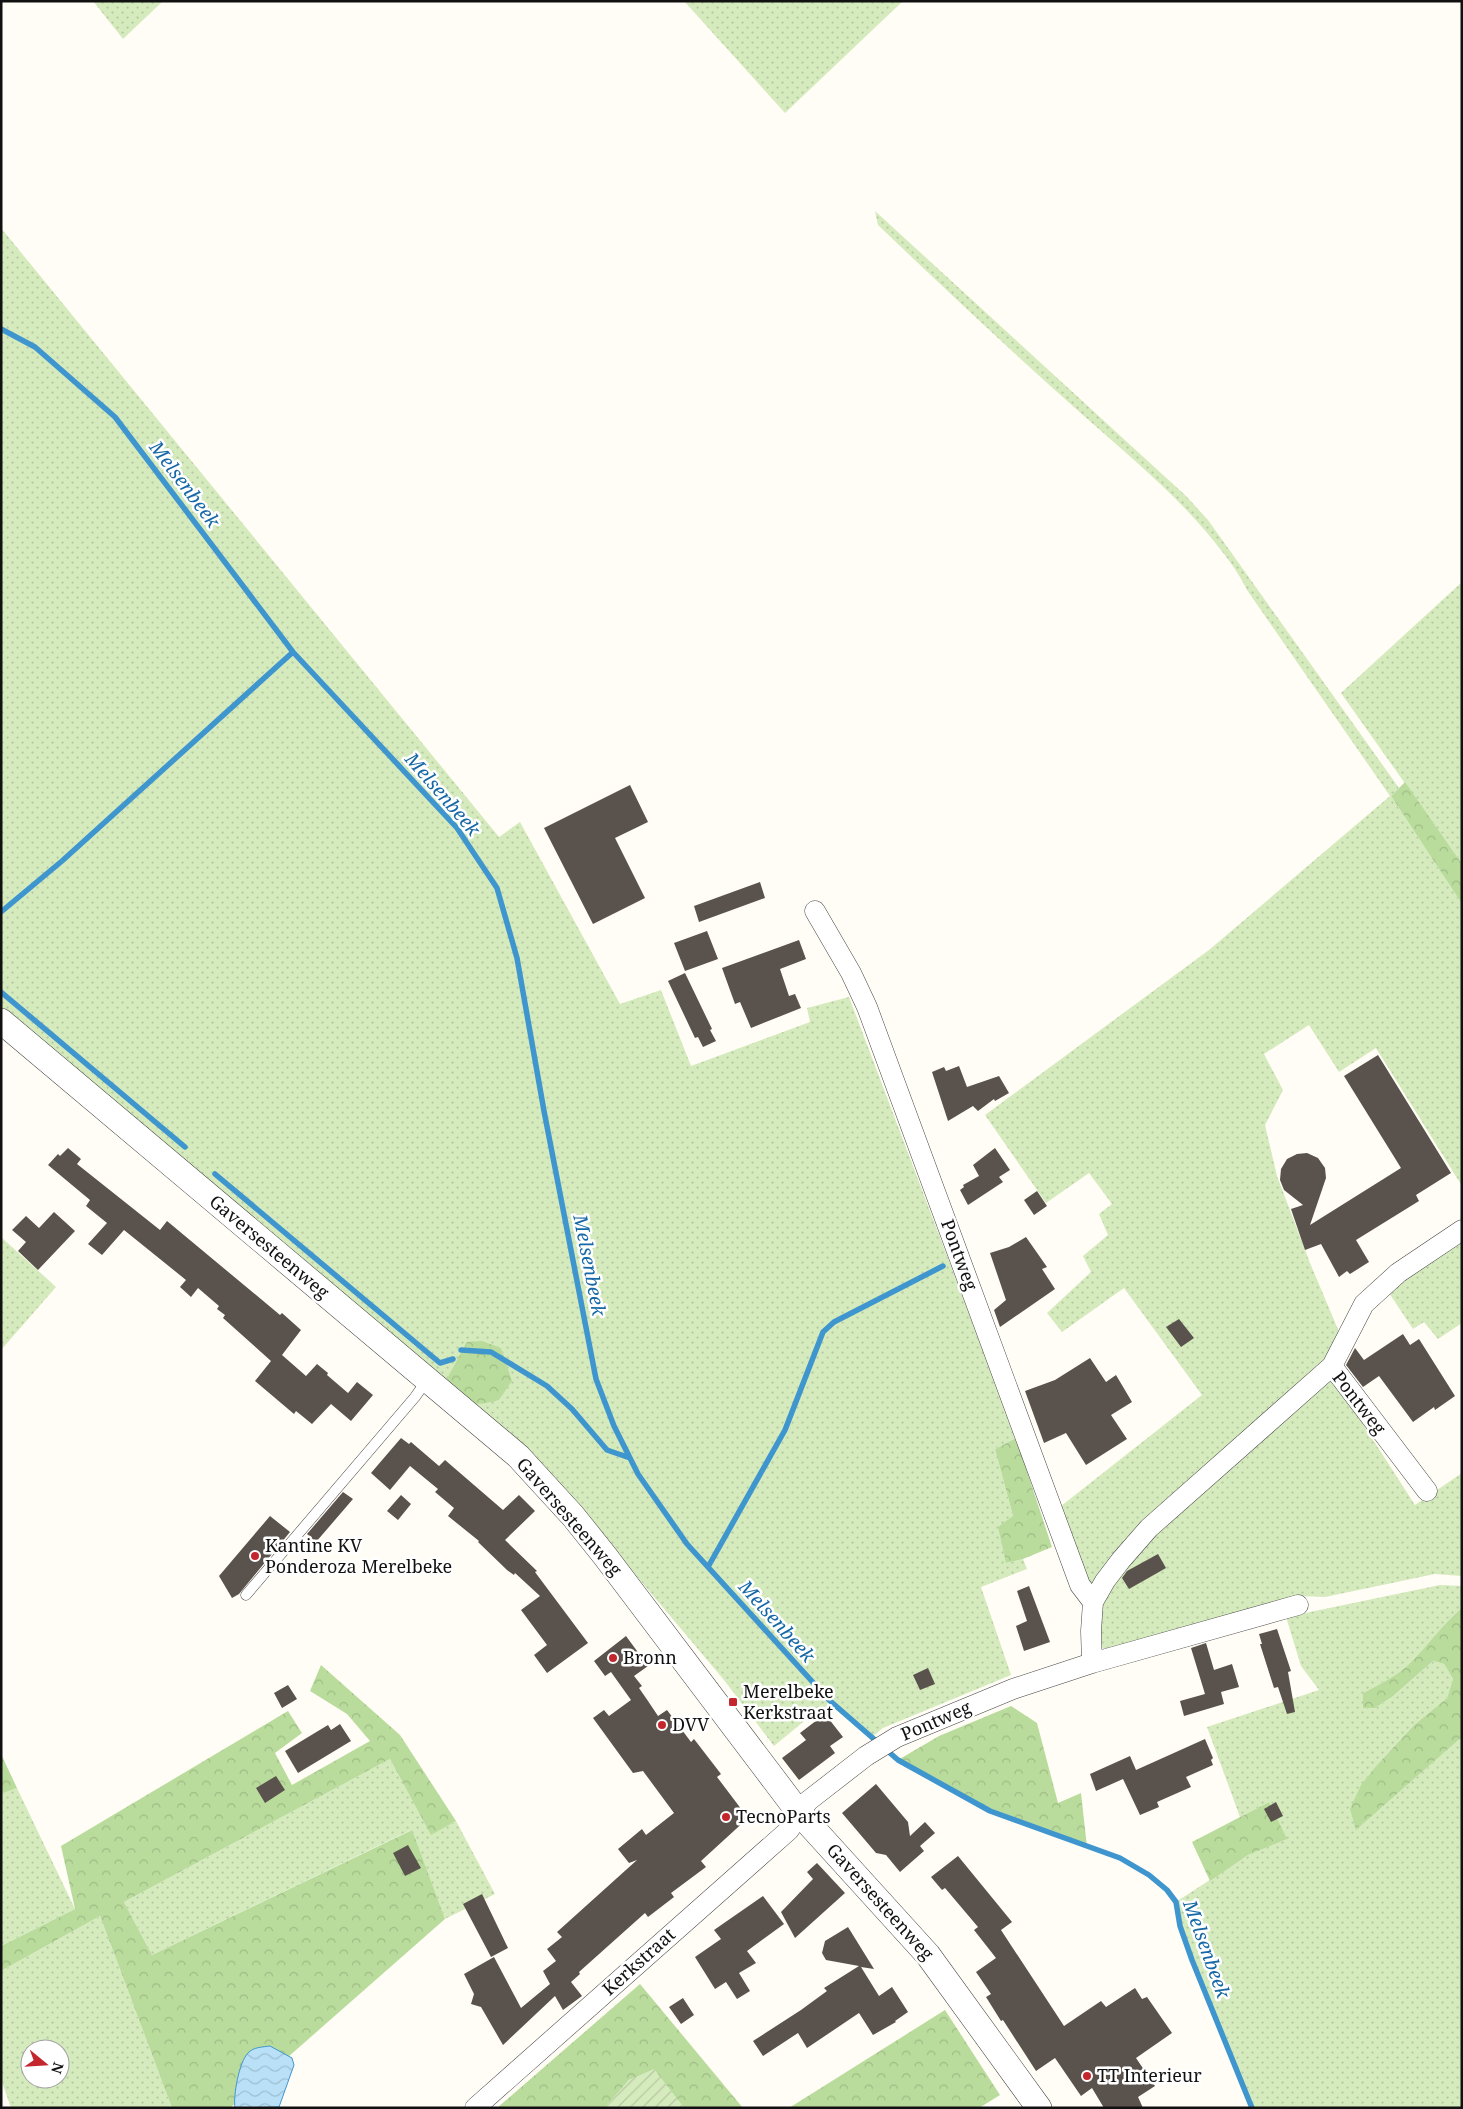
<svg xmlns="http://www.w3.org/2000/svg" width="1463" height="2109" font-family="'Noto Serif',serif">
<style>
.grass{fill:url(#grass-dots);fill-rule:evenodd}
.forest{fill:url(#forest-crowns)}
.garden{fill:url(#garden-furrows)}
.water{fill:url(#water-waves);stroke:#3f96cf}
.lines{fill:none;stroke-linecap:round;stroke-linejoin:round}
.stream{stroke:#3f96cf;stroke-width:5.5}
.building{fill:#5a524d}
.service-casing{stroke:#444;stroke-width:11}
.minor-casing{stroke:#444;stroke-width:21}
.tertiary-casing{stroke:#444;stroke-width:26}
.service{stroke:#fff;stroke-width:10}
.minor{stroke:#fff;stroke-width:20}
.tertiary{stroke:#fff;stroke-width:25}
.poi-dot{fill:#c4262e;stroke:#fff;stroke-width:2}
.labels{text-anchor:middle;stroke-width:5;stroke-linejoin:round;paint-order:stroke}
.street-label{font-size:18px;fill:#111;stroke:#fff}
.poi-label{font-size:18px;fill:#111;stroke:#fff;text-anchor:start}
.water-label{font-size:19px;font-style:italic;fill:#1768a6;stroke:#fff}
</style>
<defs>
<pattern id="grass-dots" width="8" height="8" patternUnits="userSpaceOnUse" patternTransform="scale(1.25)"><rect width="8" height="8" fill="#d5ebbd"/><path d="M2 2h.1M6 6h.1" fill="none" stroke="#b6c8a1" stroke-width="1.8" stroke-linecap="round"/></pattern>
<pattern id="forest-crowns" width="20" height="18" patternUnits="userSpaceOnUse" patternTransform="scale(1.25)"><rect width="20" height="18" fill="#b9dc9c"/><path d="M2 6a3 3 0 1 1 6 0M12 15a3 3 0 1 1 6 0" fill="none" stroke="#9ebc85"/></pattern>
<pattern id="garden-furrows" width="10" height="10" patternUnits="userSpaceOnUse" patternTransform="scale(1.25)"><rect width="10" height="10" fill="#d5ebbd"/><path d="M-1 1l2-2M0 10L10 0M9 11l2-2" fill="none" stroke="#b6c8a1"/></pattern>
<pattern id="water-waves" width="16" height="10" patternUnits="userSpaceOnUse" patternTransform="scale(1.25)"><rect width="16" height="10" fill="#b9e0f7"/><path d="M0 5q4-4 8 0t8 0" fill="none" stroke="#9ebfd3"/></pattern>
</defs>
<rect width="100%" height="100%" fill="#fffdf5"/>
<path class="grass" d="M93,1h70l-40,38z
M684,1h219l-118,112z
M875,211l311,285 22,24 191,268 -8,8 71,108v282l-86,-138 -37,24 -30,-47 -45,29 19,36 -18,35 12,51 33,87 30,71 -15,26 -237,226 -32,-76 146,-115 -78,-107 -62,44 -15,-19 44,-41 -8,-16 25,-21 -9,-21 13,-10 -23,-31 -43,30 -61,-88 224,-165 181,-154 -143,-206c-10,-21 -25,-39 -39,-56 -37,-44 -81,-80 -124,-118 -70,-62 -138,-126 -206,-191z
M1,228l498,609 21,-15 100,182 41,-14 30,76 119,-44 -3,-14 42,-11 167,441 -21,11 18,67 -7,47 17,-4 4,10 -46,18 30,88 -128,53 -12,10 -42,-38 -5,12 -4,-4 -46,38 -50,-66 -143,-170 -114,-108 32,-2 12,-19 -10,-33 -57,36 -443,-371z
M1462,582v282l-121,-171z
M1,1237l55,50 -55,63z
M1462,1238v85l-24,16 -14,-17 -11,7 -24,-36 1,-6z
M1328,1380l13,10 74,115 47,-32v103l-27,-2 -110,23 -26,-1 -26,5 -30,12 -140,36 -2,-5 -3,-29 10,-29 30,-37z
M1440,1585l22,1v22c-21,17 -34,38 -53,56 -12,12 -31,21 -46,29l12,15 17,-11 41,-36 11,3 9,15 -6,19 -33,27 -37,40 -20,64 105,-92v371h-210l-60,-148 -12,-34 -4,-24 72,-47 38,-16 -17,-37 -29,15 -33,-90 112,-37 -18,-24 -15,-49z
M390,1759l41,75 25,-13 39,73 -50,25 -34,-89 -259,125 -28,-53z
M17,1788l58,121 -74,37v-152z
M100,1916l72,192h-161l-10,-29v-108zM30,2049h30v30h-30z"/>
<path class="forest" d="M1405,782l57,82v40l-71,-108z
M482,1341l19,7 11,33 -13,19c-32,8 -30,4 -55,-16l23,-42z
M1016,1438l36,109 -29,12 -17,4 -8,-36 15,-11 -18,-67z
M1462,1608v129l-106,93 -6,-21 11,-24 16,-20 37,-40 33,-27 6,-19 -9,-15 -11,-3 -41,36 -17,11h-12v-15c15,-8 34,-17 46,-29 19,-18 32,-39 53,-56z
M321,1665l79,70 56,86 -25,14 -41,-76 -266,143 28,53 260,-125 33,89 -215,189h-58l-72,-192 -99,55v-25l74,-37 -14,-63 227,-135 14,22 -27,20 17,32 78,-44 -23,-27 -37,-23z
M1011,1706l26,17 21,80 23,-10 6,54 -97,-36 -92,-51 41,-24z
M1,1754l16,34 -16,6z
M1269,1802l18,37 -39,16 -38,26 -18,-39z
M640,1984l103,124h-59l-30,-38 -25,10 -24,28h-108z
M945,2010l55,85 -21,13h-190z"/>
<path class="garden" d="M654,2069l30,39h-79l24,-28z"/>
<path class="water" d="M270,2046l22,12 2,7 -15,42 -44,1c-2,-12 4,-46 13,-55 5,-6 15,-6 22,-7z"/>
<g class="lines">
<path class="stream" d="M1,329l34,18 80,70 178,235 164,176 40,60 20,70 27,153 52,268 18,47 24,48 49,70 142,156 69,60 92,51 130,47 29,17 18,15 9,12 4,24 12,34 60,148
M1,912l61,-51 231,-209
M1,992l184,155
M215,1174l225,189 13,-4
M461,1350l30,2 56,34 25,23 35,41 23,8
M708,1567l77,-137 38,-98 11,-10 109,-56"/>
</g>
<path class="building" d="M630,785l18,37 -33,16 30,60 -52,26 -49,-96z
M760,882l5,16 -66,24 -5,-16z
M707,931l11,28 -33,12 -11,-28z
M799,940l7,19 -26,10 9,27 6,-2 6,14 -50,20 -11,-26 -5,2 -13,-36z
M685,973l27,56 -2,1 6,11 -13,6 -5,-10 -3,1 -27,-57z
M1378,1055l73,118 -35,22 3,6 -63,39 13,22 -19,12 -3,-3 -8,6 -18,-33 -16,6 -14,-41 12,-4 -19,-15 -4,-10 1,-11 6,-10 10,-5 10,-1 11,5 7,10 1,10 -16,47 91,-57 -57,-92z
M959,1066l8,21 32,-11 10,17 -14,8 -1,-2 -16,12 -5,-5 -25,15 -16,-49 12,-5 2,4z
M68,1148l13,11 -4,5 83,66 7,-9 113,94 2,-2 19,17 -19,25 24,21 11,-12 11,9 -1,2 21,18 9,-11 16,13 -22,26 -20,-17 -19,20 -16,-13 -2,3 -39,-33 16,-20 -48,-43 2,-3 -8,-6 2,-3 -21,-18 -7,9 -11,-10 6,-7 -62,-50 -22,25 -14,-11 19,-21 -21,-17 4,-6 -42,-35 10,-11 2,2z
M995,1148l15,22 -11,7 4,5 -35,23 -8,-15 4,-3 -1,-2 16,-9 -6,-11z
M1037,1191l10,15 -13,9 -10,-15z
M54,1212l21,19 -37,39 -20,-19 8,-9 -14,-12 14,-14 13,12z
M1026,1237l21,30 -5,2 13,20 -55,38 -6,-17 12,-10 -16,-47 19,-6z
M1179,1319l15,19 -13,9 -15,-20z
M1403,1334l7,11 9,-6 36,57 -20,14 -1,-3 -21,15 -34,-46 -16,11 -17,-22 9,-17 9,12z
M1090,1358l16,24 10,-7 16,27 -21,13 16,24 -41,26 -20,-32 -22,10 -19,-52 30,-11z
M401,1438l8,6 2,-2 28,24 6,-6 58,50 16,-15 16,16 -30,29 32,31 -2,1 53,71 -41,30 -13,-18 13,-10 -26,-35 19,-14 -25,-23 -1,2 -7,-5 -29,-28 1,-1 -31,-25 6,-8 -19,-16 3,-3 -28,-23 -20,24 -19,-17z
M343,1492l10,7 -37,43 -9,-8z
M401,1495l10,9 -13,16 -11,-9z
M270,1516l20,16 -51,62 -7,4 -13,-22z
M1158,1554l8,14 -37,21 -7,-11 5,-7z
M1029,1586l21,56 -26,9 -8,-25 11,-5 -10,-30z
M1277,1629l14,42 -3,1 7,40 -8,2 -9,-27 -4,1 -14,-44h2l-3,-10z
M626,1636l22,30 -14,10 8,10 -3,2 9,13 10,15 9,-6 24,32 3,-3 27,35 -4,3 31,41 -47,43 5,6 -35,26 3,4 -26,20 -3,-4 -66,59 1,2 -9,8 11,14 -19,14 -8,-14 -52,49 -22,-38 -10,-3 3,-10 -10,-20 30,-17 27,51 29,-24 -7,-13 13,-10 -9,-12 15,-12 -5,-5 80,-72 -8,3 -11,-14 24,-20 4,6 28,-22 -31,-42 -10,2 -40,-55 11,-8 5,6 22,-16 -20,-28 -6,4 -11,-15z
M1206,1643l8,27 18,-6 7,23 -18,5 3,12 -40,12 -4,-15 25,-7 -14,-46z
M928,1668l7,16 -15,6 -7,-15z
M288,1685l9,14 -15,9 -8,-15z
M825,1714l18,23 -13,9 5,7 -36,27 -17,-22 24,-18 -6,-7z
M340,1724l11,17 -53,32 -13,-22 43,-26 3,5z
M1205,1739l8,19 -2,2 2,5 -27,12 5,10 -34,15 2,5 -19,8 -17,-36 -27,12 -6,-17 40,-18 6,14z
M276,1776l9,14 -20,13 -9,-15z
M876,1784l32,38 2,14 15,-14 10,11 -15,13 4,5 -24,21 -14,-17 -10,-2 -34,-40z
M1276,1802l7,14 -12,6 -7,-13z
M408,1845l13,23 -16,8 -12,-23z
M958,1856l54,66 -11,8 63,96 37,-25 5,6 29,-19 7,11 5,-2 25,36 -36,25 19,28 -17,11 5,11h-39l-12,-20 -11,8 -26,-38 -19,13 -33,-51 -2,1 -15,-24 5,-3 -15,-22 20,-14 -22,-28 4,-3 -33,-39 -3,2 -11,-13z
M817,1863l28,30 -50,45 -14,-26 32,-33 -6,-7z
M482,1894l26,54 -17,9 -28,-53z
M763,1896l21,28 -37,27 9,12 -17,10 11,18 -13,8 -11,-17 -11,7 -20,-32 26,-18 -7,-9z
M848,1927l26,42 -13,-2 18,29 13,-9 16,25 -13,9 1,1 -23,13 -14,-22 -52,35 -9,-15 -35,23 -10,-15 48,-31 26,-19 -3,-3 35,-22 -33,-6 -4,-7 3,-12z
M683,1998l11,17 -13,9 -12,-17z"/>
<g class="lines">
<defs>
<path id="service" d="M246,1595l169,-198 12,-17"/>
<path id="minor" d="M815,911l36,62 16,34 213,578 13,17
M1332,1366l95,125
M1092,1663l-1,-32 2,-29 12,-21 16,-21 28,-32 183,-162 32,-62 34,-31 64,-43
M475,2108l314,-278 19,-29 58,-45 31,-19 116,-48 79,-26 206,-58"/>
<path id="tertiary" d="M1,1021l517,435 55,60 32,40 195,258 128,141 111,153"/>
</defs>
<use href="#service" class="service-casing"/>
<use href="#minor" class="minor-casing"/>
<use href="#tertiary" class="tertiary-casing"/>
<use href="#service" class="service"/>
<use href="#minor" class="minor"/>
<use href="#tertiary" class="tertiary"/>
</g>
<g class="poi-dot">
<circle cx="255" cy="1556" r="5"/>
<circle cx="613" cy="1658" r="5"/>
<rect x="728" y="1697" width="10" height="10" rx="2.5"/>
<circle cx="662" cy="1725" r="5"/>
<circle cx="726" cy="1817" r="5"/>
<circle cx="1087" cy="2076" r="5"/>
</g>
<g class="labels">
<g class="street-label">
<text transform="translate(269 1247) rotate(40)" y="6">Gaversesteenweg</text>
<text transform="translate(959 1255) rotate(70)" y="6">Pontweg</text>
<text transform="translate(1359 1403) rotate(52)" y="6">Pontweg</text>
<text transform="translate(569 1517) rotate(49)" y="6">Gaversesteenweg</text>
<text transform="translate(936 1721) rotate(-23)" y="6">Pontweg</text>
<text transform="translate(880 1902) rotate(48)" y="6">Gaversesteenweg</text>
<text transform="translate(639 1962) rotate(-42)" y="6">Kerkstraat</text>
</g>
<g class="poi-label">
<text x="265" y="1552">Kantine KV<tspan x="265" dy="21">Ponderoza Merelbeke</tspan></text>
<text x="623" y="1664">Bronn</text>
<text x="743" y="1698">Merelbeke<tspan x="743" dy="21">Kerkstraat</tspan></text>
<text x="672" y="1731">DVV</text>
<text x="736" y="1823">TecnoParts</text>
<text x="1097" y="2082">TT Interieur</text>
</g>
<g class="water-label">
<text transform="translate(185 484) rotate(53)" y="7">Melsenbeek</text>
<text transform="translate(443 794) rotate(49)" y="7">Melsenbeek</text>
<text transform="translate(590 1265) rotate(79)" y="7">Melsenbeek</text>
<text transform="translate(777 1621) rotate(48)" y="7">Melsenbeek</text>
<text transform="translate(1207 1949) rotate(70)" y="7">Melsenbeek</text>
</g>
</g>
<rect width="1463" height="2109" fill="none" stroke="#111111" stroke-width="5"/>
<g transform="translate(45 2064) rotate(108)"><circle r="24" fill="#ffffff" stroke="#a0a0a0"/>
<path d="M0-4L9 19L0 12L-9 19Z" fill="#c4262e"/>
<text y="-8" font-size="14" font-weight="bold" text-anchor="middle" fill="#111111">N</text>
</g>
</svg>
